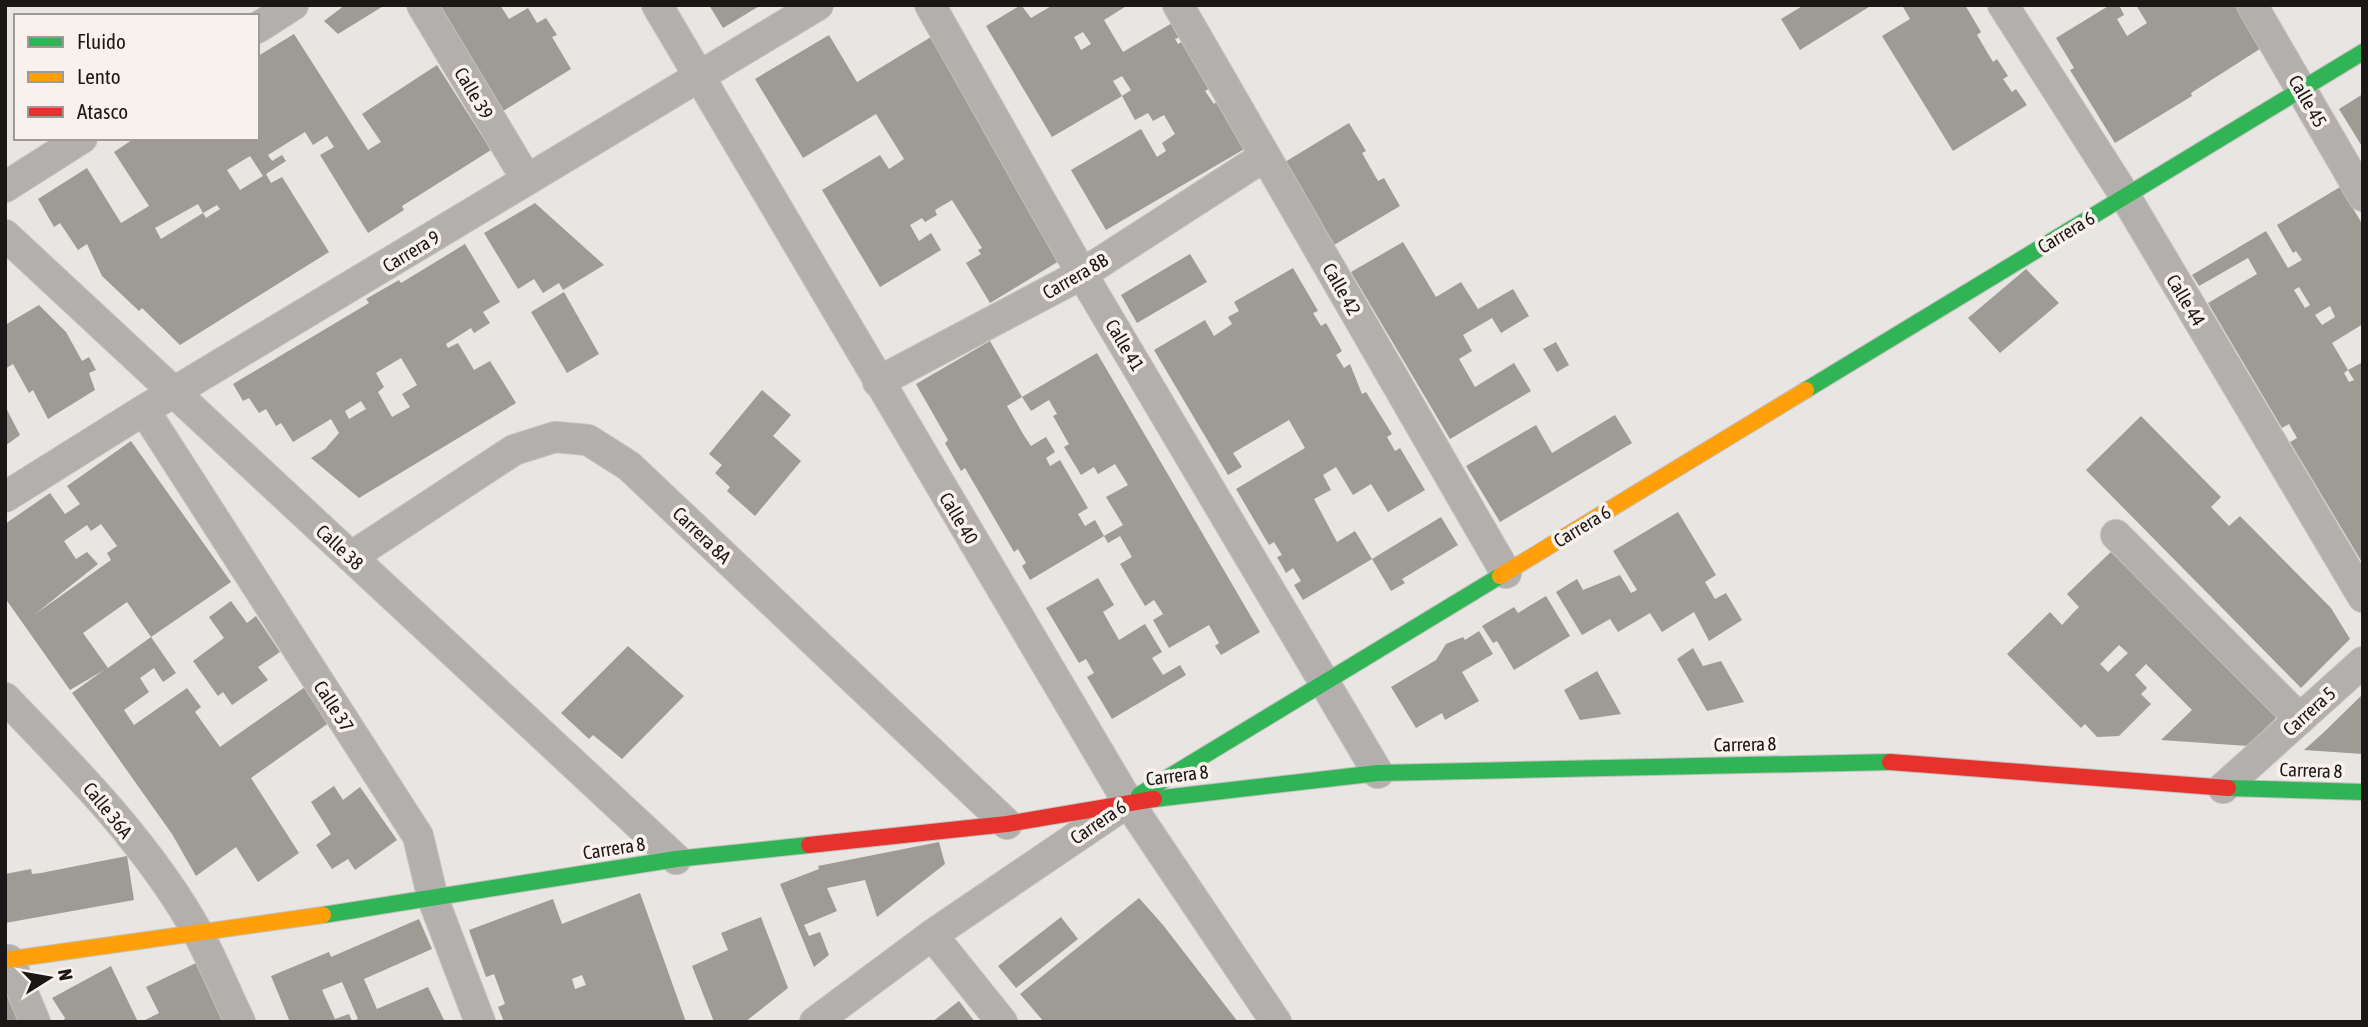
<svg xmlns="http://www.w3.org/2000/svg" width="2368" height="1027" font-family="'Asap Condensed',sans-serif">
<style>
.building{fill:#9e9a94;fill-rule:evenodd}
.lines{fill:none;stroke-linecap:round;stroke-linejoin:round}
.street-casing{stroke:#c2c0be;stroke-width:32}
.fast-casing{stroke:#c2c0be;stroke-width:18}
.slow-casing{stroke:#c2c0be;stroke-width:18}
.jam-casing{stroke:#c2c0be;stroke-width:18}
.street{stroke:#b3afad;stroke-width:30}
.fast{stroke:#30b455;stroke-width:16}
.slow{stroke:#ff9f0a;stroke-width:16}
.jam{stroke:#e5322d;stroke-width:16}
.labels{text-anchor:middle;stroke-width:7;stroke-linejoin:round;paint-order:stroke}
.street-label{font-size:19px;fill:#1a1716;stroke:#f9f2ec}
</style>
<rect width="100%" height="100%" fill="#e8e5e2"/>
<path class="building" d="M345,5h40l-47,29 -14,-13z
M438,5h62l9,14 19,-11 9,15 9,-5 11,17 -5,2 19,32 -68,42z
M709,5h52l-38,23z
M1021,5l10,13 22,-13h75l-24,15 19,32 49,-29 8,14 -5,2 3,5 5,-3 27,47 -5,3 9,13 4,-3 28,47 -140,82 -35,-60 70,-41 16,28 9,-6 -4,-8 13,-9 -11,-19 -11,6 -5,-8 -13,7 -13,-24 9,-6 -9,-14 -9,5 9,15 -70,41 -66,-111zM1083,32l8,12 -10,6 -7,-13z
M1804,5h68l-72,45 -19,-31z
M1902,5h63l16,27 -4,3 16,27 4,-3 11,17 -5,3 9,13 4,-3 11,16 -74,46 -71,-115 28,-17z
M2110,5h9l5,10 -7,4 10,17 20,-13 -11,-18h102l25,42 -72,46 1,3 -77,47 -45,-73 4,-2 -18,-30z
M294,34l74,116 13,-8 -19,-28 75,-49 54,85 -89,56 2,4 -36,23 -48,-78 14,-8 -7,-11 -14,9 -8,-13 -37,23 4,6 10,-6 4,6 -20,13 5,9 11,-6 47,75 -149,93 -38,-37 -3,3 -37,-35 -15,-32 -9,6 -18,-27 -6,4 -16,-28 49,-31 34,55 28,-17 -35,-54 21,-14h122v-76l3,-2 -2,-4zM250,156l13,20 -23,14 -13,-20zM198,204l5,9 14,-8 3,4 -14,9 -3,-5 -42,26 -6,-11z
M829,35l28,47 74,-45 133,221 -74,45 -24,-40 15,-9 -3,-4 4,-2 -30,-48 -17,10 2,5 -12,7 -3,-4 -12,7 9,16 12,-8 10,17 -61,37 -58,-97 58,-35 9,14 15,-10 -28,-45 -73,44 -48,-79z
M2363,94v54l-24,-39z
M1349,123l17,28 -4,2 16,28 6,-3 16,28 -66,39 -49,-83z
M2340,187l23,38v99l-31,19 16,27 -4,3 5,9 5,-2 -6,-10 15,-8v202l-73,-122 7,-4 -8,-14 -7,4 -74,-125 49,-29 -9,-16 -49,28 -7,-11 74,-44 22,37 14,-8 -6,-9 -3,2 -16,-28zM2299,287l11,18 -5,3 -11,-18zM2330,306l5,11 -13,8 -7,-10z
M535,203l69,62 -41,25 -4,-7 -16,10 -9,-14 -16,10 -34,-56z
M1403,242l33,55 25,-15 17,27 35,-20 16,27 -28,17 -9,-15 -29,17 9,16 -13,8 16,28 39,-24 17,28 -81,48 -99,-167z
M465,244l35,58 -17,10 7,11 -16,10 -3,-5 -25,16 2,4 10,-5 16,27 16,-9 26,42 -157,95 -48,-40 14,-9 14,-16 -8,-14 -38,23 -12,-19 -5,3 -10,-17 -7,4 -10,-15 -6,3 -10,-17 136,-81 -3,-4 33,-19 2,3zM401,358l16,27 -15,9 8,13 -18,10 -14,-25 6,-5 -8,-14zM361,401l5,8 -17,10 -4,-8z
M1190,254l17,28 -70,41 -16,-28z
M1293,268l25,43 -5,2 8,13 5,-3 16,28 -6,4 8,13 6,-4 12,30 4,-2 26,42 -5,3 8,14 5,-3 25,42 -37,22 -17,-28 -18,11 -17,-28 -13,8 8,15 -17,9 23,43 18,-11 17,28 69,-42 17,28 -56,34 3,4 -14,8 -19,-32 -69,41 -9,-15 7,-4 -8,-13 -7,5 -9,-16 5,-2 -8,-13 -5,3 -33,-56 69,-41 -16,-28 -56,33 9,14 -14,8 -74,-125 51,-30 9,16 18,-12 -4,-7 11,-6 -5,-9z
M2026,269l33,34 -59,50 -32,-35z
M564,292l35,62 -32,19 -36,-61z
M39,305l27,27 16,29 7,-4 7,13 -7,3 6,17 -47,29 -15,-29 -4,3 -16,-29 -8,5v-44z
M990,341l32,56 75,-44 163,279 -39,23 -6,-9 4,-3 -10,-18 -40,23 -16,-28 10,-6 -9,-14 -9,6 -25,-42 12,-7 -12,-21 -12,7 -4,-7 19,-11 -17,-28 22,-12 -13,-21 -17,10 -4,-7 -13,8 -17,-28 5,-3 -16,-28 4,-2 -8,-14 -18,11 -9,-14 -15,9 16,28 8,12 15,-9 9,15 -9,6 4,8 10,-6 28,48 -10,6 7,12 10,-6 9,16 -74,44 -8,-14 4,-3 -8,-14 -4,3 -49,-84 -4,3 -16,-28 3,-3 -32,-56z
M1556,342l13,23 -12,7 -14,-23z
M762,390l29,25 -18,21 28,25 -46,55 -28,-25 3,-4 -15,-14 7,-8 -13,-11z
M5,406l15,29 -15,11z
M1615,415l17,28 -132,79 -34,-56 70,-41 16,28z
M2141,416l80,81 -10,10 18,19 11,-10 91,92 19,31 -49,49 -215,-218z
M131,441l100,141 -80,55 -24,-35 -44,31 25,35 43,-31 25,36 -13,9 -9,-14 -14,10 9,14 -25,18 10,15 53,-37 14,19 -6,5 25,35 85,-60 25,35 -79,56 48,75 -41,29 -22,-35 -40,29 -24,-42 -100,-141 32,-23 -34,20 -65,-92v-74l45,-31 15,21 15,-10 -13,-18zM101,524l16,22 -10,7 4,7 -77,55 64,-51 -11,-12 -11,7 -12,-18 23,-16 4,6z
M1678,512l38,63 -11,7 10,17 11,-6 16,27 -33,21 -15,-29 -32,20 -12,-19 -32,19 -8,-13 -28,16 -26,-43 21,-13 6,11 37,-15 11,18 6,-3 -24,-39z
M2115,548l165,166 -32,32 -87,-6 31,-30 -46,-46 -11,11 12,13 -6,6 10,10 -32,32 -22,1 -12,-13 -4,4 -74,-74 43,-42 12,13 11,-12 6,-6 -12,-13zM2119,645l9,8 -20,19 -8,-8z
M1098,578l16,27 -11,7 16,28 26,-16 17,28 -10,6 11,17 17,-10 6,10 -74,44 -25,-42 7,-4 -8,-14 -7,4 -33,-55z
M1546,596l24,40 -56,34 -17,-29 -4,2 -11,-17 32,-19 4,6z
M231,601l16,22 9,-7 24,36 -22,15 10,13 -36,25 -9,-13 -5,4 -25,-35 31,-23 -15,-21z
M1479,631l14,23 -31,18 17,29 -34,19 -3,-7 -26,15 -25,-41 45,-27 10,-16 17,-7 2,3z
M628,646l56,50 -62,63 -29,-24 -4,4 -28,-26z
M1693,648l10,18 18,-5 23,41 -37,9 -30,-52z
M1597,671l24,43 -41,6 -16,-30z
M2363,694v60l-59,-4 18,-16z
M334,786l9,14 17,-13 37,53 -42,30 -7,-11 -16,10 -16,-24 15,-11 -20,-32z
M939,842l6,22 -68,53 -12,-37 -38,8 10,23 -33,14 5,11 11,-4 9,23 -15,12 -34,-83 39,-15 -1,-3z
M127,856l7,44 -129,23v-49l26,-5 1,5 9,-1z
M640,893l46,129h-182l-6,-15 7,-3 -11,-30 -8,3 -17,-47 84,-31 9,25zM582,975l4,10 -11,4 -3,-10z
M1139,898l24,27 75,97h-194l-24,-28z
M761,917l27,71 -43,34h-31l-22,-56 36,-16 -7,-17z
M1061,917l17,22 -62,49 -18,-22z
M419,919l13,30 -68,30 13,30 51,-22 17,35h-155l-19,-46 58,-24 2,5zM342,982l16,37 -6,2 -3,-7 -14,5 -13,-29z
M196,963l27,58 -82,1 18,-9 -13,-26z
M111,966l27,56h-75l2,-4 -13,-20z
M5,988l14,34h-14z
M959,1001l16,21h-43z"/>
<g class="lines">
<defs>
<path id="street" d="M422,5l105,175
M657,5l471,797 148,220
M930,5l152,269 296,499
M1178,5l328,568
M2003,5l122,191 238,401
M2252,5l111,191
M257,28l36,-23
M5,187l77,-49
M5,235l671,624
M878,382l204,-108 183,-118
M144,410l274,426 15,63 47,123
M5,497l139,-87 674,-405
M2116,535l184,184
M351,557l163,-107 41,-13 33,3 41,26 378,358
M5,698c69,71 146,149 194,237 15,28 27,58 41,87
M2223,788l140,-126
M932,935l70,87
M9,960l26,62
M815,1022l117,-87 190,-129"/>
<path id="fast" d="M1806,390l557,-338
M2228,788l135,4
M1139,795l361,-219
M1154,799l224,-26 512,-11
M323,915l353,-56 133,-14"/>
<path id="slow" d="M1500,576l306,-186
M5,960l318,-45"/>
<path id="jam" d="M1890,762l338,26
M809,845l198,-21 147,-25"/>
</defs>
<use href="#street" class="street-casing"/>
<use href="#fast" class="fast-casing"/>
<use href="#slow" class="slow-casing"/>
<use href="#jam" class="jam-casing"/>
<use href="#street" class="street"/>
<use href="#fast" class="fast"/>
<use href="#slow" class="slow"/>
<use href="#jam" class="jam"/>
</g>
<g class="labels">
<g class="street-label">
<text transform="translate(474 93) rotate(59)" y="7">Calle 39</text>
<text transform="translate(2308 101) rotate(60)" y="7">Calle 45</text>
<text transform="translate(2066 232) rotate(-31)" y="7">Carrera 6</text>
<text transform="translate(411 251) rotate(-31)" y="7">Carrera 9</text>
<text transform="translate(1075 276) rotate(-30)" y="7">Carrera 8B</text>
<text transform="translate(1342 289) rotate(60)" y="7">Calle 42</text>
<text transform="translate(2186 300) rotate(59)" y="7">Calle 44</text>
<text transform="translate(1125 345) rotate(59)" y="7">Calle 41</text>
<text transform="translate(959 518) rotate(59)" y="7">Calle 40</text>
<text transform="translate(1582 526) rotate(-31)" y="7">Carrera 6</text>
<text transform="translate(702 535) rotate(44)" y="7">Carrera 8A</text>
<text transform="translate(340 547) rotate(43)" y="7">Calle 38</text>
<text transform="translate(334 706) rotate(57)" y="7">Calle 37</text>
<text transform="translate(2309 711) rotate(-42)" y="7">Carrera 5</text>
<text transform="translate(1745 744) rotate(-1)" y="7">Carrera 8</text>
<text transform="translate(2311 770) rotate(2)" y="7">Carrera 8</text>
<text transform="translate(1177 775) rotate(-7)" y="7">Carrera 8</text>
<text transform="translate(108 810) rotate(51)" y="7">Calle 36A</text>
<text transform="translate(1098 822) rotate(-34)" y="7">Carrera 6</text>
<text transform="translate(614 848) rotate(-9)" y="7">Carrera 8</text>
</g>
</g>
<rect width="2368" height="1027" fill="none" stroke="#1a1716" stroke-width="14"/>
<rect x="14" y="14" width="245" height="126" fill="#f9f2ec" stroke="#a09a96" stroke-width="2"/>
<rect x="28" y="37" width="35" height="10" fill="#30b455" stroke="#a09a96" stroke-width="2"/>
<text x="77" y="49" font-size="21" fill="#1a1716">Fluido</text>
<rect x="28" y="72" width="35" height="10" fill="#ff9f0a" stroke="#a09a96" stroke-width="2"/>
<text x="77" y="84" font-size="21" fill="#1a1716">Lento</text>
<rect x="28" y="107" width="35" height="10" fill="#e5322d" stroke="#a09a96" stroke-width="2"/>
<text x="77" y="119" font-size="21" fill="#1a1716">Atasco</text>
<g transform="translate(49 978) rotate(79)" stroke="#f9f2ec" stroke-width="5" paint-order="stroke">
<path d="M0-5L12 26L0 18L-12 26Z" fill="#1a1716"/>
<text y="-10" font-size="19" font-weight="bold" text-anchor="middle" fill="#1a1716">N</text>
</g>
</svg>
